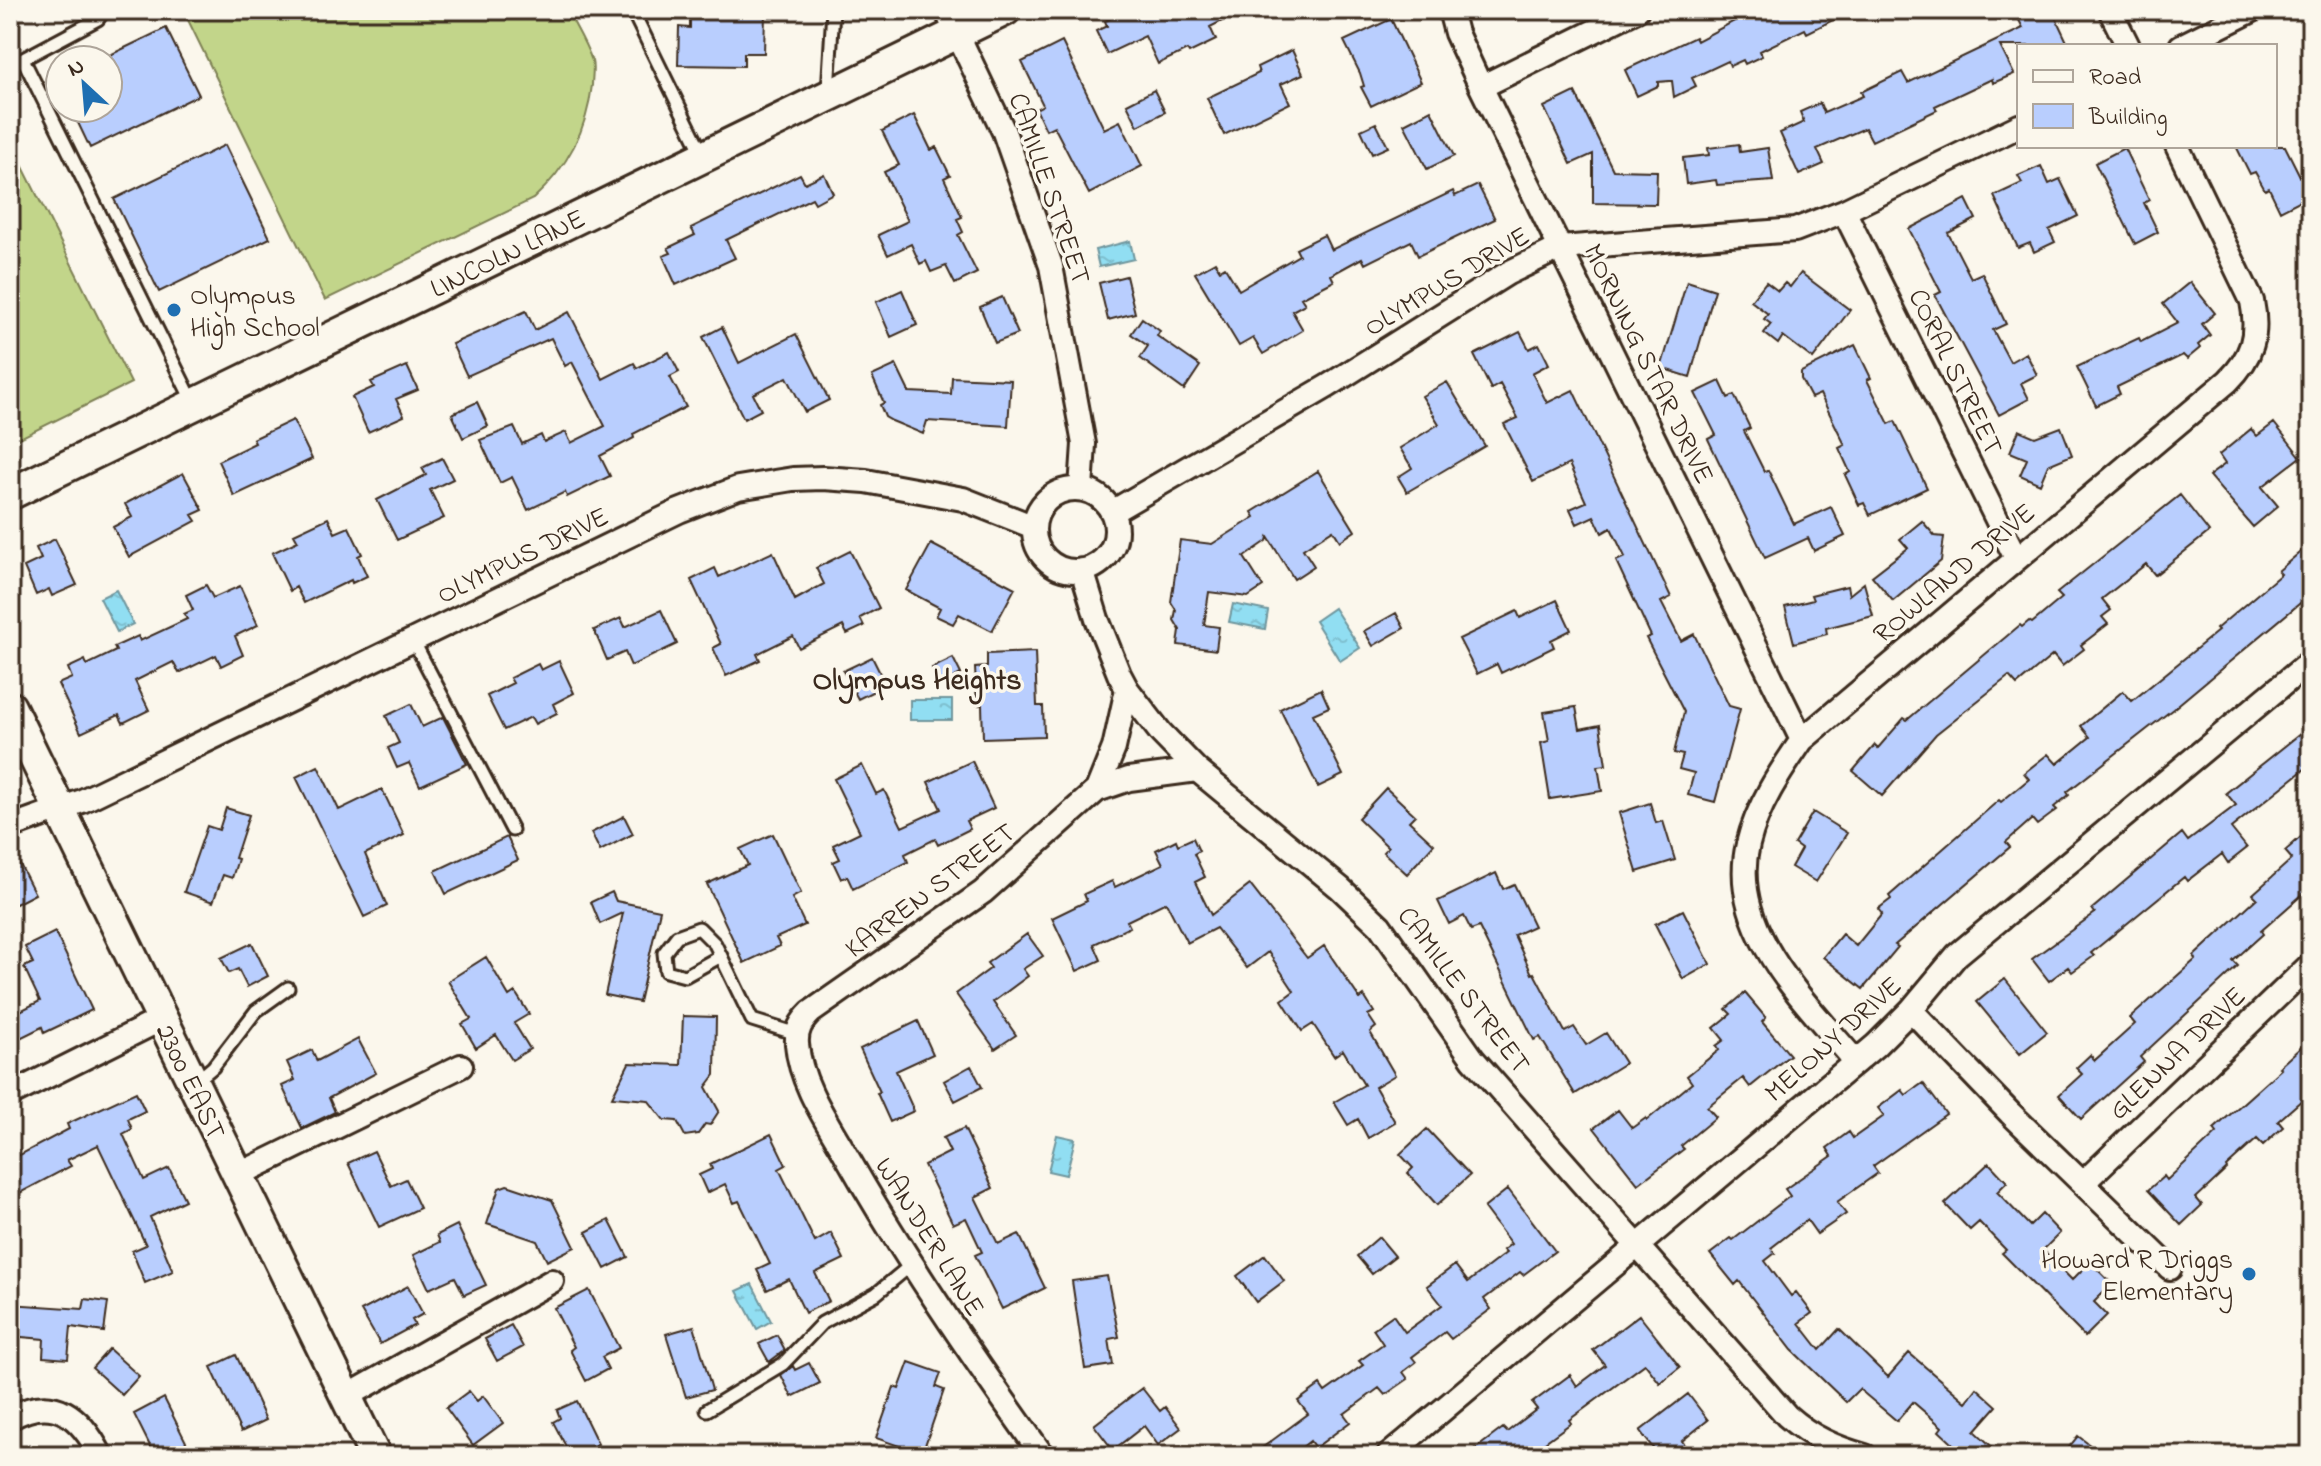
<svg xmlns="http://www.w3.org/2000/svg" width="2321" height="1466" font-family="'Indie Flower',sans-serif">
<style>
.pitch{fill:#c2d58a;stroke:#7e8054;stroke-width:2}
.water{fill:url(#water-ripples);stroke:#6f969d;stroke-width:2}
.building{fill:#b9cefe;stroke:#3b2a1e;stroke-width:2}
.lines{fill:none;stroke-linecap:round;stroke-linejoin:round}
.lane-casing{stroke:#3b2a1e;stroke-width:17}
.street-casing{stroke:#3b2a1e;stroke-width:28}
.secondary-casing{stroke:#3b2a1e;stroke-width:36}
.lane{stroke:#fbf7ec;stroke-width:11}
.street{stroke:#fbf7ec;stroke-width:22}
.secondary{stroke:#fbf7ec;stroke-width:30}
.poi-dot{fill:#1f6fb2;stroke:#fbf7ec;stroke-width:3}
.labels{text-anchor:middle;stroke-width:7;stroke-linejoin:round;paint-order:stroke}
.street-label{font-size:28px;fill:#3b2a1e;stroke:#fbf7ec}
.poi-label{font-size:28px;fill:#3b2a1e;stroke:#fbf7ec;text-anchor:start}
.neighbourhood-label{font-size:30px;font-weight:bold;fill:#3b2a1e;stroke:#fbf7ec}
</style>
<defs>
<pattern id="water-ripples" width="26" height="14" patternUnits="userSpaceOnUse" patternTransform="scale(2)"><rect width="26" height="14" fill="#91def2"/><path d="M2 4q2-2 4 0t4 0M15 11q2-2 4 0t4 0" fill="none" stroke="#7ebfcf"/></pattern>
</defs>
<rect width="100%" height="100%" fill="#fbf7ec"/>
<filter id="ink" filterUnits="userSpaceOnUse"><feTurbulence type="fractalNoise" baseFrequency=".0125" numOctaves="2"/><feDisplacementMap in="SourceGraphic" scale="16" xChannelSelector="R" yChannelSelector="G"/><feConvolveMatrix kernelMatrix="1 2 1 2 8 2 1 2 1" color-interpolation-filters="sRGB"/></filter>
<g filter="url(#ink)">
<path class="pitch" d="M192,10h375c8,16 19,33 25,51 2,7 0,17 0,24 -5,46 -26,84 -59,114l-208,101 -137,-280z
M10,141l121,242 -121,60z"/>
<path class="water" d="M1130,241l4,18 -35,8 -4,-17z
M116,590l17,34 -16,8 -17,-34z
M1233,604l35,7 -3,18 -36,-7z
M1334,608l26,40 -20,13 -25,-40z
M910,700h42v20h-42z
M1057,1135l18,4 -9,36 -18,-4z
M752,1284l19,37 -14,8 -20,-38z"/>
<path class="building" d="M690,10h69v3h6l-1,40h-20v13l-66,-1 1,-38 11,1z
M1128,10h116l-34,17 6,13 -27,13 -2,-3 -29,14 -13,-28 -38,18 -11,-23 11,-5 -2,-5z
M1755,10h98l-46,23 -2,-4 -45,22 2,5 -17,8 -2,-4 -13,6 -2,-5 -36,17 4,8 -22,11 -2,-16h-3l-11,1v4l-21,10 -12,-26 70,-33 2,4z
M2014,10h38l17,36h-69l14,28 -21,9 -1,-4 -57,27 2,4 -65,31 -7,-13 -48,21 7,15 -25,11 -19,-42 24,-11 -4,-10 20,-9 4,10 39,-17 -2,-4 41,-20 6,11 115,-55z
M1391,19l30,63 -50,24 -10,-19 3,-1 -4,-13 -16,-32z
M166,28l33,67 -109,53 -19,-40h37v-52z
M1062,42l42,87 16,-8 22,45 -53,28 -35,-68 -8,4 -10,-21 7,-4 -21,-43z
M1292,50l11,24 -22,10 9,19 -66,32 -17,-37 52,-25 -2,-6z
M1154,90l11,22 -27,14 -11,-22z
M1575,92l38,78 44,1 -1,33 -63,-1v-49l-22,10 -27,-57z
M1431,110l23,46 -27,13 -23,-45z
M914,115l17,35 5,-3 14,28 -6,3 18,39 -5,2 6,13 -5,3 19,38 -22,11 -9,-18 -15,6 -5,-11 -6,3 -9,-20 -23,11 -10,-20 30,-14 -24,-49 15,-7 -17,-34z
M1376,123l12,24 -16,7 -11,-24z
M1739,144l1,8 28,-4 5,33 -56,4 -1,-5 -30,4 -3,-26 26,-3 -1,-7z
M225,145l45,93 -111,54 -45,-93z
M2236,146h49l15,30 3,-2 8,21 -31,16 -11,-23 -4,2 -10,-18 -5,2z
M2124,148l25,52 -5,3 14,29 -23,12 -40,-81z
M2041,166l8,18 11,-5 18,37 -29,14 6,12 -21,10 -4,-9 -12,5 -24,-52 28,-13 -4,-7z
M800,174l5,9 19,-9 9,19 -18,10 -3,-5 -86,42 9,18 -59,27 -13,-29 8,-3 -3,-5 27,-13 -4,-7z
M1478,185l17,34 -77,37 -7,-15 -46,23 -3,-6 -31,17 3,6 -33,17 4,6 -13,7 11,19 -40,24 -10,-16 -14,8 -44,-73 20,-11 5,8 5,-3 14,23 60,-35 -3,-6 28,-14 7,15 122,-59 2,5z
M1966,199l10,20 -28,14 23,45 11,-5 24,51 -13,6 17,32 16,-9 11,22 -16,8 8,16 -30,16 -55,-103 -9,-17 6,-3 -32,-63z
M1801,273l49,37 -37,49 -30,-23 -5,8 -14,-11 7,-9 -7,-5 4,-5 -17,-13 15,-19 12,9 7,-8 5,4z
M1126,276l9,37 -27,7 -9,-37z
M1687,281l28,9 -25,87 -29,-9z
M2190,282l25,31 -13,11 8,11 -12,10 2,3 -13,11 -4,-4 -66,32 3,7 -24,12 -19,-39 62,-29 2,4 37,-19 -15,-19z
M902,290l15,35 -26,12 -15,-35z
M1002,297l16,37 -23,9 -15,-36z
M526,311l9,19 34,-18 34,67 31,-16 3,5 32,-16 10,20 -9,5 16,30 -53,27 1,4 -34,18 10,20 -43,21 -2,-5 -37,18 -16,-33 -12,6 -20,-43 34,-13 8,17 19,-9 3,7 22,-10 5,11 34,-17 -33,-64 -7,4 -14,-28 -84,38 -15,-32z
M1142,318l18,13 -3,5 43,30 -16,24 -44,-32 8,-12 -17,-12z
M722,327l17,36 57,-29 33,66 -24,12 -18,-35 -34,17 8,16 -17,9 -41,-82z
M1520,332l9,17 10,-5 10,20 -17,9 15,30 26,-13 98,207 -10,5 20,39 13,-7 35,72 11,3 -25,93 -27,-7 6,-22 -15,-4 4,-14 -9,-2 10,-41 -38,-74 5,-2 -35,-75 9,-4 -14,-29 -9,5 -8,-17 -17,8 -7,-15 16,-7 -17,-38 -36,18 -29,-58 14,-6 -18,-34 -9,5 -17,-34z
M1855,345l16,33 -4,2 22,44 6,-3 32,67 -57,27 -6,-12 -5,2 -14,-30 5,-3 -11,-24 6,-3 -25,-51 -9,4 -10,-19v-7z
M896,365l13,27 42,2 1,-17 59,3 -3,46 -81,-5 -4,13 -31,-13 -7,-4 -5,-12 4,-2 -12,-27z
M407,366l11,24 -22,9 8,17 -36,16 -16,-35 22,-10 -3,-5z
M1720,381l8,17 6,-3 16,33 -6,3 20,40 4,-1 26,54 37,-17 14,29 -31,15 -6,-13 -43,20 -57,-119 8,-4 -21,-42z
M1447,382l38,64 -78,46 -9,-15 14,-9 -12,-20 39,-24 -17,-28z
M477,402l11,24 -25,12 -11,-24z
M293,420l19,39 -78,37 -16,-35 37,-18 -2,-4z
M2274,423l27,34 -39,30 16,19 -25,21 -44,-51 16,-12 -6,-9 32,-26 6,7z
M2061,427l11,28 -24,10 -8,19 -20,-9 7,-16 -17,-7 9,-22 16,7z
M442,458l11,21 -23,11 14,28 -47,22 -20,-40 49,-25 -4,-7z
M1318,471l37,60 -15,10 -7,-11 -30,19 11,17 -20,13 -26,-42 -1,4 -23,16 19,30 -15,10 -39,-5 -5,33 15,2 -3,23 -38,-5 2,-15 -6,-10 2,-10 -5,-8 9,-62 32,4 43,-27 -3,-5z
M183,473l20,37 -11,5 4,6 -67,36 -16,-30 19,-10 -7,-13z
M2180,495l29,37 -54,43 -9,-11 -44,35 9,11 -9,7 6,7 -27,21 3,4 -22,17 -9,-11 -36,30 -8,-9 -73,58 -54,62 -29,-25 22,-26 3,3 26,-30 3,2 113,-95 2,2 7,-6 3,2 30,-25 -5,-5z
M328,518l7,15 14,-6 13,27 -4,2 9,20 -15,7 -1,-3 -47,23 -8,-16 -6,4 -18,-38 26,-12 -4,-7z
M1922,521l13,15 9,1 -3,24 -48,40 -21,-25 36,-28 -8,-9z
M55,539l22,46 -25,11 -3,-7 -13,6 -12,-28 17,-8 -5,-11z
M2311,543v51l-138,115 -106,83 2,3 -15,12 3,3 -20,15 -5,-6 -26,23 4,5 -115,98 3,2 -35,42 -40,-32 19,-23 14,12 26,-32 -4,-5 13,-10 -2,-3 110,-96 2,2 28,-23 -5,-6 24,-19 9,10 33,-27 -9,-11 42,-35 9,10 86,-70 -2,-2 65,-55 -3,-3z
M931,544l84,44 -23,43 -33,-17 -6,10 -17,-8 4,-8 -34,-18z
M850,551l29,57 -19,10 4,8 -17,8 -4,-8 -44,22 -6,-12 -36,18 3,6 -34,16 -13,-28 8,-4 -30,-64 24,-12 4,9 54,-25 22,48 29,-16 -8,-16z
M1864,583l9,33 -47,12 1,6 -33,9 -9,-36 28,-7 -2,-5 36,-9 2,9z
M206,585l7,13 27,-12 18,39 -23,11 8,19 -22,11 -5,-11 -37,18 -6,-11 -38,19 14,29 -26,13 -4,-8 -38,18 -23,-49 14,-6 -4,-10 17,-8 2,5 29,-14 -2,-4 24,-11 2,5 47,-22 -3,-5 9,-4 -7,-15z
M1557,600l14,30 -20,10 3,7 -53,26 -4,-9 -20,10 -18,-35 58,-28 3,7z
M661,610l16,34 -46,22 -6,-14 -18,8 -13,-30 27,-12 4,9z
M1396,613l8,15 -31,18 -9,-15z
M1035,652l2,54h6l1,30 -61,2 -1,-33h-5l-2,-37 12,-1v-13z
M872,657l14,28 -28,14 -15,-28z
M953,658l8,16 -22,11 -7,-17z
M559,661l15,32 -21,11 4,9 -22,11 -4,-7 -27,13 -17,-34 26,-13 -3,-5 28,-14 3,6z
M1321,689l8,18 -16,7 30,61 -25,12 -38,-78z
M411,704l11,23 21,-10 24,47 -47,22 -11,-23 -12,5 -9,-20 11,-5 -13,-27z
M1576,707l4,22 20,-4 6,40 -8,1 4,25 -52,8 -9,-56 8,-2 -5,-29z
M2311,725v39l-80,64 16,20 -19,15 -6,-9 -35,27 -3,-4 -93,76 3,3 -22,16 -4,-5 -19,14 -17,-22 63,-46 -3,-4 90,-76 6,8 48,-36 -10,-12z
M972,761l22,47 -28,13 4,8 -32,16 -3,-6 -30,15 3,8 -55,27 -6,-13 -6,3 -8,-17 7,-3 -7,-14 27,-13 -26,-53 28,-14 14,29 8,-4 18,37 39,-18 -13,-27z
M318,766l21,44 43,-21 22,46 -39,19 22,52 -23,11 -68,-140z
M1386,788l29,27 -6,6 25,23 -27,30 -24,-22 5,-5 -30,-29z
M1650,803l6,20 7,-2 12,39 -38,12 -18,-59z
M226,808l23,7 -14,43 3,1 -6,19 -9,-3 -10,27 -29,-10 23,-66 12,4z
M1813,812l34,21 -31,49 -25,-15 10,-18 -7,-5z
M624,816l9,18 -33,17 -9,-18z
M2311,828v59l-50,44 2,3 -30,27 5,5 -98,91 4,5 -63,57 -22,-24 23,-21 -6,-6 14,-13 5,5 40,-36 -5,-6 66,-59 -2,-3 63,-58 -4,-4 39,-35 -7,-8z
M773,834l28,59 -9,5 13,27 -29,13 4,8 -36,17 -37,-79 41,-19 -8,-16z
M507,837l11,23 -72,34 -11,-23z
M1193,838l6,13 -5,3 11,23 -10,5 16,33 39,-30 57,73 17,-12 36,53 4,-3 10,16 -6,3 8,12 -6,5 25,43 -20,12 20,35 -27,16 -10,-19 -10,6 -14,-23 30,-17 -21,-35 -9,6 -21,-32 -11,7 -20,-31 12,-9 -26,-39 -21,16 -31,-40 -29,15 -21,-41 -39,19 3,6 -36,17 7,16 -24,11 -25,-53 35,-17 -3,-7 28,-13 3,6 48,-23 -7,-14 20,-10 2,5z
M10,845l25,49 -25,13z
M1496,873l7,16 11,-5 20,42 -20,9 18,39 2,-1 31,59 9,-5 12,18 20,-12 19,30 -50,31 -35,-57 -6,3 -55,-113 -8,3 -7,-14 -15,8 -11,-23z
M612,892l4,9 44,9 -21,92 -34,-7 18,-82 -23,11 -9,-22z
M1683,910l27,54 -27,15 -28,-55z
M55,932l37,78 -48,23 -2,-6 -32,16v-27l30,-15 -16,-34 9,-4 -8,-16z
M1027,934l16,22 -20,13 5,7 -35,26 23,33 -21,14 -39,-55 35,-26 -4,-5z
M252,943l16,33 -21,11 -9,-18 -9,4 -8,-15z
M486,957l23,39 6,-4 14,22 -15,9 16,26 -18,11 -16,-25 -20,13 -14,-24 9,-5 -23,-38z
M2005,979l42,53 -27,22 -43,-52z
M1745,993l21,25 -4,4 28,33 -40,32 -7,-9 -36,29 9,10 -35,29 3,3 -46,35 -44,-56 24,-18 14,18 14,-10 1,2 45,-37 -5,-7 32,-26 -3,-4 8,-6 -10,-12 17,-14 -5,-5z
M683,1016l33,1 -1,58 -9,12 13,24 -9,14 -5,-1 -7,10 -13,2 -8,-15 -13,-1 -16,-20 -36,-3 17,-34 52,2z
M918,1021l15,33 -37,17 18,40 -24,11 -13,-29 3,-1 -20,-43z
M2311,1038v54l-33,29 5,6 -20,18 -6,-6 -31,28 1,2 -31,29 6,7 -21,20 -33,-35 16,-14 3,4 50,-47 -3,-4 67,-60 -2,-2z
M358,1039l18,34 -47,25 6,14 -33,16 -20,-42 13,-6 -8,-18 25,-12 5,11z
M971,1066l11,21 -27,14 -11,-20z
M1923,1083l23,31 -73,52 5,7 -41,29 9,12 -29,20 -10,-14 -36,28 4,5 -10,8 26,35 5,-4 16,21 -13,10 21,27 19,-21 49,48 21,-24 57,49 11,-14 20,18 -22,25 27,25h-36l-27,-25 3,-4 -29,-25 -16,19 -38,-32 -13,13 -54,-52 -53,-69 -4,4 -25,-31 21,-16 2,2 57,-44 -5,-7 47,-33 -5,-8 22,-16 4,6 31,-22 -6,-8 24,-18 4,5z
M136,1092l9,19 -17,8 4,10 -9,5 21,46 25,-12 16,32 -35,17 23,54 -28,12 -13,-32 14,-6 -48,-100 -31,15 4,6 -53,28 -8,-15v-19l59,-31 -2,-5z
M964,1128l29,60 -18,9 23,47 21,-10 26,54 -43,21 -27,-54 7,-3 -16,-34 -13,6 -29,-59 26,-13 -7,-14z
M1427,1129l43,46 -33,30 -29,-32 5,-5 -13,-14z
M771,1134l15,31 -7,4 36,73 16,-9 13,26 -29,14 14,28 -24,12 -16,-34 -22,11 -10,-20 13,-6 -31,-63 -5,2 -9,-19 -18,9 -8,-18 13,-6 -2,-5z
M374,1151l17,35 15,-7 14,29 -41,19 -31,-64z
M1989,1163l18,19 -10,10 33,34 12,-12 18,19 -17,17 29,30 18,-18 22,22 -18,18 13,13 -22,22 -83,-84 4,-3 -27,-28 -9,8 -25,-26z
M507,1185l45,15 23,47 -28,14 -10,-20 -50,-17 12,-36z
M1508,1189l47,62 -32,24 -3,-3 -36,27 7,10 -40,30 -6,-7 -33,25 4,5 -13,10 5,7 -23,16 -6,-7 -35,26 6,8 -35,26 -5,-7 -19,15h-40l57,-42 -10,-13 22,-16 5,7 38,-27 -4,-4 24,-17 -10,-15 20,-14 12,17 37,-27 -15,-19 28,-21 13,17 38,-29 -3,-3 8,-6 -27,-36z
M609,1220l19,37 -23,12 -19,-37z
M457,1225l29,60 -22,10 -9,-18 -26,12 -16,-34 27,-13 -3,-7z
M1379,1237l16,19 -23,18 -15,-18z
M1265,1255l19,26 -28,21 -19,-26z
M1107,1276l12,61 -10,2 4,26 -28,4 -13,-88z
M408,1286l15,28 -11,6 3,5 -35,19 -19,-33z
M589,1290l30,58 -17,9 6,12 -22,12 -16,-31 4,-3 -20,-39z
M85,1299l23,3 -4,30 -33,-5 -3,32 -25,-2 1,-18 -34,-3v-32l73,5z
M1639,1315l41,52 -20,16 -15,-19 -76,56 2,3 -30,22 9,11h-84l37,-28 4,4 30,-23 -5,-6 38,-28 7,11 28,-21 -12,-15z
M511,1325l12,22 -26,14 -12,-22z
M694,1326l18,64 -26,7 -20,-63z
M777,1335l8,15 -16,12 -10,-18z
M109,1349l30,27 -17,19 -30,-27z
M236,1355l30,65 -25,12 -30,-65z
M909,1362l32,11 -5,14 8,3 -22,64 -46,-16 18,-51 5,2z
M809,1363l11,20 -28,14 -11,-22 12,-9 2,4z
M1142,1388l18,23 5,-4 16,21 -23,17 -14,-19 -31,24 -19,-25z
M469,1391l8,10 6,-5 20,27 -30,22 -27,-37z
M1688,1394l20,26 -26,21 12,15h-35l-19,-25z
M164,1398l26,52 -10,6h-25l-21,-42z
M577,1401l21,43 -27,12 -18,-34 7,-4 -3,-8z
M2078,1436l26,20h-42z"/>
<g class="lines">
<defs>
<path id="lane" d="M104,10l-6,9 -75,40 171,345
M632,10l72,147
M10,65l13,-6
M828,92l5,-82
M413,640l99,190
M721,956l-36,20 -19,-5 -2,-18 13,-17 22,-8 16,16 37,76 45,14
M194,1083l19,-16 43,-56 32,-23
M707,1410l76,-46 39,-41 54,-29 35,-29"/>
<path id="street" d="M946,10l58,122 47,134 33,178 -3,45
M1450,10l6,23 25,54 321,653
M2110,10l18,36
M2181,46l72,-36
M1481,87l156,-77
M1844,211l172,347
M1034 530a41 41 0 1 1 82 0a41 41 0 1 1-82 0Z
M1112,512l216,-126 180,-113 52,-25 235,-18 49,-19 175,-85
M1082,570l15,49 22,55 8,15 34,44 36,37 143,118 40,38 93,133 314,357c24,21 48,32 78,40
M1097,790l32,-11 68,-9
M10,827l72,-26 597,-290 59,-23 55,-9 30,-1 43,3 97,18 71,28
M1911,1010l99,103 160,155
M1856,1062c-49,-59 -129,-132 -108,-218 9,-38 32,-72 54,-104l426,-359c24,-24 31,-45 24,-80l-75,-155
M10,1095l152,-76
M238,1175l223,-109
M2083,1183l228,-219
M346,1397l206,-116
M10,1418c45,-26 71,-1 91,38
M1043,1456c-70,-98 -138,-197 -197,-301 -19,-33 -46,-72 -49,-111 -1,-14 4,-22 14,-32l172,-120 114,-102 17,-42 13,-59
M1388,1456l488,-411 35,-35 46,-55 354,-294"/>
<path id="secondary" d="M10,494l995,-484
M10,707l365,749"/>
</defs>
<use href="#lane" class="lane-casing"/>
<use href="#street" class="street-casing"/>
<use href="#secondary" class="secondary-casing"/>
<use href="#lane" class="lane"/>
<use href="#street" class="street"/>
<use href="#secondary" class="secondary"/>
</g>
</g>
<g class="poi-dot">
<circle cx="174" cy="310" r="8"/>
<circle cx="2249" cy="1274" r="8"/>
</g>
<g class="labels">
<g class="street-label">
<text transform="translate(1051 188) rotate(71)" y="10">CAMILLE STREET</text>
<text transform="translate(507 252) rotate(-26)" y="10">LINCOLN LANE</text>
<text transform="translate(1446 280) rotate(-31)" y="10">OLYMPUS DRIVE</text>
<text transform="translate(1650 363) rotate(64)" y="10">MORNING STAR DRIVE</text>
<text transform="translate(1957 371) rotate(64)" y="10">CORAL STREET</text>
<text transform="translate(522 554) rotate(-26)" y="10">OLYMPUS DRIVE</text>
<text transform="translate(1953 572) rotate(-40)" y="10">ROWLAND DRIVE</text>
<text transform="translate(929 889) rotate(-37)" y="10">KARREN STREET</text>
<text transform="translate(1465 989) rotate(53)" y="10">CAMILLE STREET</text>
<text transform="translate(1832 1038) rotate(-42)" y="10">MELONY DRIVE</text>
<text transform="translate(2176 1052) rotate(-44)" y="10">GLENNA DRIVE</text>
<text transform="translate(192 1081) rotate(64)" y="10">2300 EAST</text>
<text transform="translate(931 1236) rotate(58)" y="10">WANDER LANE</text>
</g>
<g class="poi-label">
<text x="190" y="304">Olympus<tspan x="190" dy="32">High School</tspan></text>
<text x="2233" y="1268" text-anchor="end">Howard R Driggs<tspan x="2233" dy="32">Elementary</tspan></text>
</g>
<g class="neighbourhood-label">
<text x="917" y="689">Olympus Heights</text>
</g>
</g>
<rect width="2321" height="1466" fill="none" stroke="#fbf7ec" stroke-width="40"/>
<rect x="20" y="20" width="2281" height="1426" fill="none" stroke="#3b2a1e" stroke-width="3" filter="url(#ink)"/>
<rect x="2017" y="44" width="260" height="104" fill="#fbf7ec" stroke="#aea59a" stroke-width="2"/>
<rect x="2033" y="70" width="40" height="12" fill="#fbf7ec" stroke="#aea59a" stroke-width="2"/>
<text x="2089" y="84" font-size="24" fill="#3b2a1e">Road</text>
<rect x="2033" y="104" width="40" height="24" fill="#b9cefe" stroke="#aea59a" stroke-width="2"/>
<text x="2089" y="124" font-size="24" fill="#3b2a1e">Building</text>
<g transform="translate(84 84) rotate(334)"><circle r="38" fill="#fbf7ec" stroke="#aea59a" stroke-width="2"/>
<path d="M0-6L14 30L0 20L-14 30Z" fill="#1f6fb2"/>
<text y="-12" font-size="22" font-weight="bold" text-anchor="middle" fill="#3b2a1e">N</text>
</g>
</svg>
